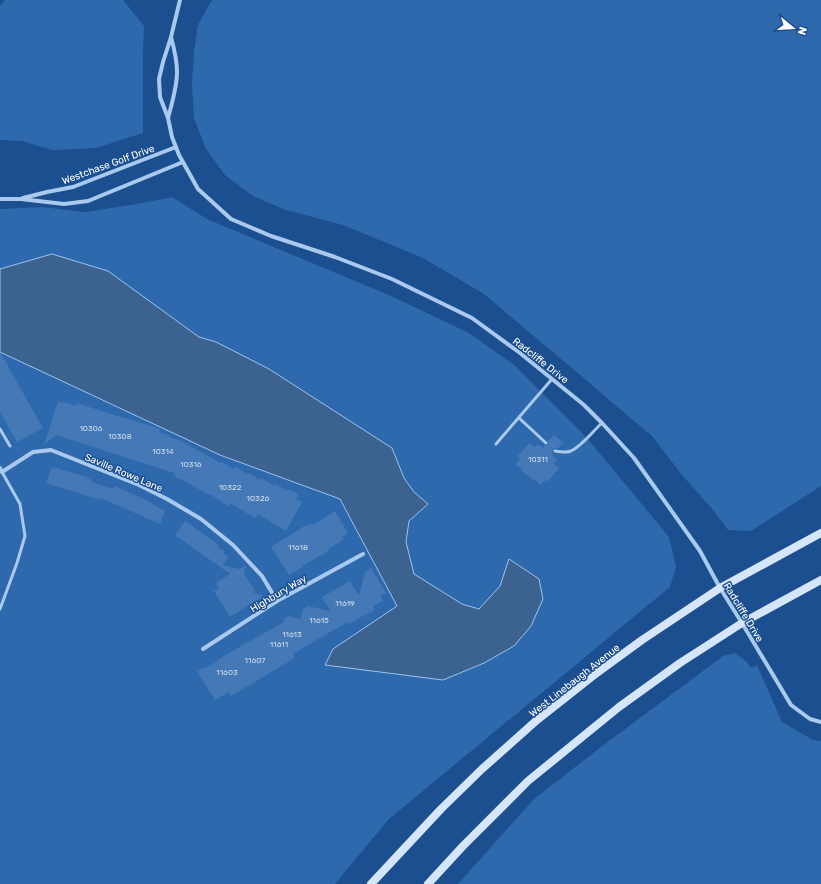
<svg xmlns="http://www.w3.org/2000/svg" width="821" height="884" font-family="Rubik,sans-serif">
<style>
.green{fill:#2e69ad}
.water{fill:#3c6290;stroke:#9cc4f0}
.building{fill:#4478b7}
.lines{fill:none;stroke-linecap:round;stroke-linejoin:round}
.service{stroke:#a9c9ee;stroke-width:3}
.minor{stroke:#a9c9ee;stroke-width:4}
.secondary{stroke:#d6e6fa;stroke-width:8}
.labels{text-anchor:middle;stroke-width:3;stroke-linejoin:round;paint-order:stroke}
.number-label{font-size:8px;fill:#d0dded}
.street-label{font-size:10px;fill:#fff;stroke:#1b4f8f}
</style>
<rect width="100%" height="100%" fill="#1b4f8f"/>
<path class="green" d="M5,0h118l21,26 -1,29v78l-47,15 -44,2 -30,-9 -22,-1v-134z
M213,0h608v486l-70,45 -23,-1 -14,-19 -32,-36 -30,-39 -168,-142 -61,-36 -80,-33 -57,-15 -33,-14 -28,-21 -19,-26 -12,-31 -2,-34 2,-33 4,-26 12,-22z
M172,197l35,22 184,77 78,37 44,31 74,74 82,99 7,30 -6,20 -281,232 -54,65h-335v-675l42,-2 43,5 52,-8z
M735,653l12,9 4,6 6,-3 25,57 31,18 8,1v143h-363l76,-85 67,-52 122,-91z"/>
<path class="water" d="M52,254l56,17 91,66 17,5 53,27 123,79 12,30 10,14 14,12 -19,17 -3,21 8,32 48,30 17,5 21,-23 9,-27 30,20 4,20 -12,27 -17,20 -30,17 -41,17 -118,-15 8,-16 64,-43 -57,-107 -120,-44 -220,-103v-83z"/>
<path class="building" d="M0,352l43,76 -26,14 -17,-30z
M58,401l5,2 1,-1 11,4 1,-3 84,26 -1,3 11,4v1l9,3 42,23 1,-1 12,7 1,-2 13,7 1,-1 11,7 1,-2 13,8 1,-2 12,7 1,-2 11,5 -3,5 6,3 -16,29 -28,-17 -3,4 -25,-15 -2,3 -18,-12 -1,1 -28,-16h-1l-5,-3 -1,-3 -118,-38 -12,10z
M554,435l9,8 -5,5h-4l-2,3 1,2 -1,2 5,5 -3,4 5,4 -12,14 -2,-2 -4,5 -7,-6 -1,1 -12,-10 1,-1 -7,-5 5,-5 -3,-2 12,-14 6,4 3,-3 5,4 1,-3 3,1 2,-3 -1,-2z
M52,467l35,10 -1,1 6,2 -1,2 23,7 1,-3 33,15 5,3v1l12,6 -5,13 -59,-26 -1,2 -54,-17z
M335,511l13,22 -6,4 2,2 -15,10 -1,2 -4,3h-1l-21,12 1,1 -14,8 -18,-28 35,-22 1,1 5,-3 1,2z
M185,521l30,21 4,3 -1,2 6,4 -1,2 5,4 -5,8 16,4 7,-4 -2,9 12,18 -4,-2 2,3 10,3 -34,21 -16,-26 5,-2 -3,-6 14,-9 -55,-39z
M371,568l15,25 -5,3 2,5 -10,5 2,4 -12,7 -1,-1 -13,8 -1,-2 -23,13 -32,19 2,4 -64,38 -2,-4 -14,8 -18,-28 6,-4h3l12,-7 -1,-1 24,-14 43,-24 1,-4 4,-2 11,3 4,-11 4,-2 22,5 -8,-14 28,-16 9,15 6,-24z"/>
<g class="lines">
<path class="service" d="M519,418l27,25
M0,429l10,17
M496,444l56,-65
M555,451c5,1 11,2 16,0 11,-5 22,-20 31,-28
M0,609l17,-46 8,-27 -5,-32 -18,-32"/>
<path class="minor" d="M180,0l-9,37 -8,25 -4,17 1,18 8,21 4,19 7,18 19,34 33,30 40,17 64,21 57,22 80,39 48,35 64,52 18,18 32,35 66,93 20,37 22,35 49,82 19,14 11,3
M168,118c4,-15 9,-31 9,-46 0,-12 -3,-24 -6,-35
M23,198l24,-6 26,-5 103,-40
M0,199h21l43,5 24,-3 95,-39
M0,468l2,4 31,-20 18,-2 88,35 28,14 34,20 32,26 29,31 15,25
M203,649l74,-48 86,-47"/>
<path class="secondary" d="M371,884l70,-75 41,-40 55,-49 57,-45 48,-35 78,-52 101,-55
M428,884l35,-38 65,-65 91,-74 61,-44 62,-40 79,-43"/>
</g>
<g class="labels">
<g class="number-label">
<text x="91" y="431">10306</text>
<text x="120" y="439">10308</text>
<text x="163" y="454">10314</text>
<text x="538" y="462">10311</text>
<text x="191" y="467">10316</text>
<text x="230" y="490">10322</text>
<text x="258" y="501">10326</text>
<text x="298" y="550">11618</text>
<text x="345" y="606">11619</text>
<text x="319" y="623">11615</text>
<text x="292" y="637">11613</text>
<text x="279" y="647">11611</text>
<text x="255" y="663">11607</text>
<text x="227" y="675">11603</text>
</g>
<g class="street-label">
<text transform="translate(108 164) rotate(-20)" y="4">Westchase Golf Drive</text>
<text transform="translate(541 360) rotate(38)" y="4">Radcliffe Drive</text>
<text transform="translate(124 472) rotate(23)" y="4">Saville Rowe Lane</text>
<text transform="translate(278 593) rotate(-31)" y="4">Highbury Way</text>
<text transform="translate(744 612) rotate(59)" y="4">Radcliffe Drive</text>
<text transform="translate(574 680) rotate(-38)" y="4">West Linebaugh Avenue</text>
</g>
</g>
<g transform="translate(793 28) rotate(108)" stroke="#1b4f8f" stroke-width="3" paint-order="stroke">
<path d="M0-3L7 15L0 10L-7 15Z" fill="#ffffff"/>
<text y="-6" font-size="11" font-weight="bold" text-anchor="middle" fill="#ffffff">N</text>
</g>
</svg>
